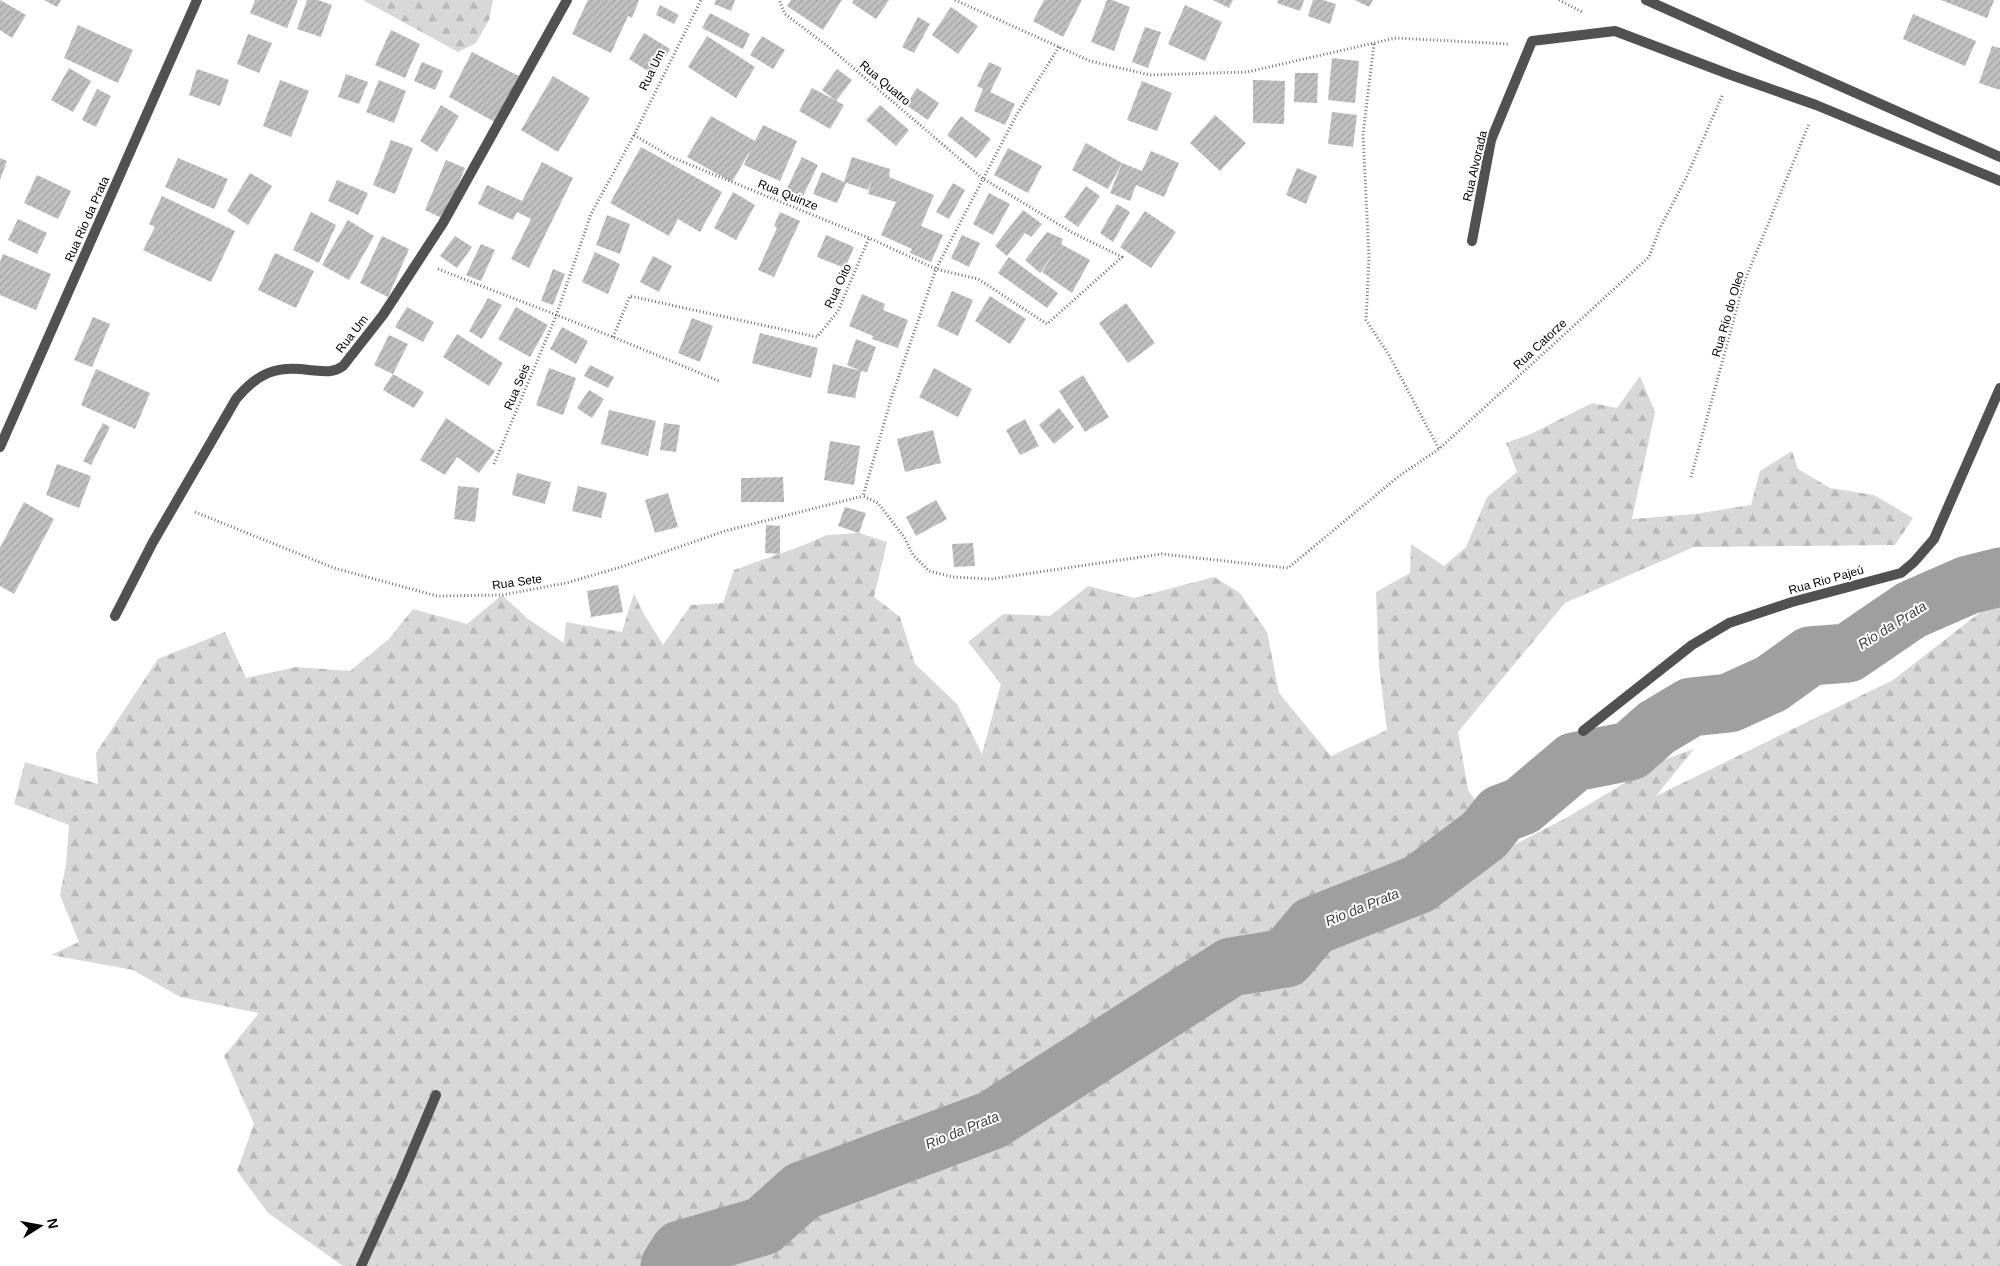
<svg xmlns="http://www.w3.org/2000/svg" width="2000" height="1266" font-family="Arial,sans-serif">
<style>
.forest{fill:url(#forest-firs)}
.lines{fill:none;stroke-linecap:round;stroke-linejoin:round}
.river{stroke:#9f9f9f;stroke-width:59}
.building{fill:url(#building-hatch)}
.path{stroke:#737373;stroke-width:3;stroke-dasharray:1 2.5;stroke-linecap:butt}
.lane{stroke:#515151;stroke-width:10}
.street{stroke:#515151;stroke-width:10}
.labels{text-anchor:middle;stroke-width:4;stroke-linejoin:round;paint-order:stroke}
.street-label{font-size:12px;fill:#000;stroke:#fff}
.water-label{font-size:14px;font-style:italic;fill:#404040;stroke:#fff}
</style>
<defs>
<pattern id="forest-firs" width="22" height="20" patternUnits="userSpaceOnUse" patternTransform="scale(1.25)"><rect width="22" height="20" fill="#d8d8d8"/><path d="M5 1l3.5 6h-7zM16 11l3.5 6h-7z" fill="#b8b8b8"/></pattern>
<pattern id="building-hatch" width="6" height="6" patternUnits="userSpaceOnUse" patternTransform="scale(1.25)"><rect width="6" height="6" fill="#c0c0c0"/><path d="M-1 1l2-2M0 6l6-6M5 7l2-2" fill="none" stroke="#a3a3a3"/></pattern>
</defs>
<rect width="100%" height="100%" fill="#fff"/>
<path class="forest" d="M363,0h130l-4,20 -13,23 -18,9z
M1640,376l15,36 -23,107 63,-5 56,-9 9,-34 32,-20 6,18 32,19 44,7 39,23 -18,27 -201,2 -129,56 -107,129 10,58 40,58 58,-30 97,-58 31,-11 -38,47 237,-116 107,-83v669h-1657l-75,-53 -31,-42 17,-47 -30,-68 35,-43 -79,-16 -47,-27 -82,-15 28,-13 -19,-47 6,-30 3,-40 -55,-21 11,-42 73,22 -2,-31 62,-94 67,-27 21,46 50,-11 54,4 39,-32 24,-30 54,15 35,-29 26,24 36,24 2,-21 56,10 12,-39 7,16 22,36 28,-40 32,-2 11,-33 70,-25 23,-10 32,-2 28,9 -13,55 26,20 15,47 42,40 25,50 19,-70 -33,-42 35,-28 47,2 38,-30 46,12 80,-21 26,16 27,39 12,61 52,63 56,-26 -8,-64 -3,-74 34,-19 1,-29 33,22 22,-19 21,-50 30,-25 -11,-29 25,-9 61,-31 25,5z"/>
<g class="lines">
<path class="river" d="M670,1266l10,-16 83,-24 39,-35 190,-71 239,-153 55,-9 27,-32 106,-42 65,-49 17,-21 21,-8 52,-44 56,-11 26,-23 35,-21 38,-4 42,-19 39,-28 38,-3 63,-43 57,-25 32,-8"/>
</g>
<path class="building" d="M0,0l26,15 -14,23 -12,-8z
M44,0h17l-4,7z
M255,0h43l-11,28 -37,-15z
M307,0h11l14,5 -11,32 -24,-8z
M588,0h51l-7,18 -4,-2 -17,37 -39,-19z
M716,0h19l-4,11 -17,-7z
M791,0h51l-19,30 -36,-24z
M854,0h35l-13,19 -24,-16z
M1044,0h38l-19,37 -30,-16z
M1107,0h5l18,7 -16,44 -23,-9z
M1213,0h20l-4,8z
M1278,0h26l-4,11 -23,-8z
M1313,0h10l13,4 -6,20 -22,-8z
M1355,0h18l-4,7z
M1941,0h53l-7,18z
M660,5l19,10 -5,9 -18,-9z
M1185,5l37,17 -17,39 -37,-17z
M951,7l27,19 -20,28 -26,-19z
M710,13l40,21 -7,15 -41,-21z
M1913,14l63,27 -11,25 -62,-27z
M918,17l12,7 -16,29 -12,-6z
M78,25l55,25 -15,33 -54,-25z
M1145,27l16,5 -13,36 -16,-6z
M391,30l29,14 -15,34 -30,-13z
M644,33l26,16 -16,26 -25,-16z
M248,34l24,9 -13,30 -22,-9z
M707,36l48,31 -19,31 -48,-31z
M762,36l23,14 -12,19 -23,-14z
M1992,46l8,2v42l-21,-7z
M472,52l47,24 -24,46 -46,-25z
M1332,58l27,3 -4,42 -27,-3z
M422,62l21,9 -8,19 -21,-9z
M989,62l13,6 -12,24 25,12 -10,21 -31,-14 9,-22 -6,-3z
M69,68l22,13 -18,31 -22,-12z
M197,69l32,11 -9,26 -31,-11z
M837,69l15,11 -16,21 -14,-11z
M1295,73h23l-1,30 -23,-1z
M346,74l22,8 -9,22 -21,-7z
M553,76l37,22 -32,54 -37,-22z
M280,80l29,11 -18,46 -28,-11z
M379,80l27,11 -12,32 -28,-11z
M1253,80l32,1 -1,43 -31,-1z
M1142,81l30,12 -15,38 -30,-11z
M812,88l32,17 -14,24 -31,-18z
M917,88l22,15 -11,17 -22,-15z
M97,89l14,7 -15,31 -14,-7z
M441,105l18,11 -22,36 -17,-11z
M880,105l29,25 -13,16 -30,-26z
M1332,112l25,3 -4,32 -25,-3z
M1215,115l31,28 -26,28 -30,-28z
M711,116l44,25 8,-16 34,16 -17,40 -36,-16 7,-16 -19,33 -45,-25z
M961,116l30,23 -15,19 -29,-23z
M391,140l22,8 -18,46 -22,-9z
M1086,143l36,20 20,8 9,-20 28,12 -15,34 -28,-12 -6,16 -20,-8 12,-30 -14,26 -36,-19z
M641,147l81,45 -22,40 -22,-13 -9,17 -59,-33z
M1008,148l34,18 -14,27 -34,-18z
M802,157l16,8 -18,37 -16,-7z
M852,157l38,12 -1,8 45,18 -13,31 22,9 -12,27 -21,-9 2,-4 -31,-14 15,-33 -28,-8 4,-15 -4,11 -24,-8z
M0,158l7,3 -7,19z
M178,158l50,21 -14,30 -49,-22z
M446,160l19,8 -21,51 -19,-9z
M542,162l31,16 -44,90 -18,-9 20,-40 -14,-7 -4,8 -35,-16 9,-19 35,16z
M1297,168l20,8 -11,28 -20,-9z
M822,172l24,11 -9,20 -24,-9z
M250,173l22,13 -24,39 -21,-14z
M37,175l34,16 -13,28 -34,-16z
M337,180l31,13 -10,22 -30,-14z
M953,183l12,7 -16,29 -13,-7z
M1086,186l14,10 -22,31 -14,-10z
M733,192l22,13 -19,35 -22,-12z
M989,193l21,11 -17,31 -20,-11z
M162,196l73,35 -24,51 -68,-32 12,-23 -6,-3z
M1117,204l13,8 -17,30 -13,-9z
M1023,210l19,14 -11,13 -6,-4 -18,23 -12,-10z
M1145,211l31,21 -25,36 -31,-21z
M311,212l25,13 -17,38 -26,-13z
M780,212l20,9 -26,56 -16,-7 19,-42 -3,-2z
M607,215l23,9 -10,30 -24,-9z
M18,219l29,14 -10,21 -29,-14z
M348,220l26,16 -25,44 -27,-15z
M1047,232l16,7 -2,5 29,16 -18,33 -30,-21 12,-18 -14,19 -15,-13z
M826,235l28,12 -9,21 -28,-11z
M962,235l18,8 -11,24 -18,-9z
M382,236l27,13 -21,48 -28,-14z
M455,236l17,11 -15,21 -17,-12z
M481,244l14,6 -14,31 -15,-6z
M595,252l25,12 -12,30 -26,-12z
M275,253l39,18 -18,37 -38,-18z
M3,254l48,20 -15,36 -36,-15v-33z
M653,256l19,10 -13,26 -19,-10z
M1009,257l49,36 -11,15 -49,-35z
M553,269l12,5 -12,31 -12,-4z
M952,291l21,9 -15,36 -21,-10z
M862,294l23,10 -2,6 25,10 -10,28 -26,-9 1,-3 -24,-10z
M990,296l36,23 -16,25 -35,-23z
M488,298l14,7 -20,34 -13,-8z
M1126,303l29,40 -27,20 -29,-40z
M407,307l27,15 -11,20 -28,-15z
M516,307l32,18 -18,32 -32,-18z
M93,317l17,7 -18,43 -18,-7z
M692,318l21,8 -13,36 -22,-9z
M562,327l26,14 -12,23 -26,-15z
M760,333l58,15 -7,30 -59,-15z
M457,334l46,29 -14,23 -46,-29z
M389,335l19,9 -15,30 -19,-9z
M856,339l20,8 -9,25 -6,-1 -6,27 -28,-5 6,-29 28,7 -14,-6z
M590,365l24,12 -6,11 -24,-12z
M549,368l27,10 -13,37 -27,-10z
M934,368l38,21 -14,28 -39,-20z
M96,369l54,24 -15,36 -54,-24z
M393,374l31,18 -10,16 -31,-18z
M1083,375l26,42 -24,15 -26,-41z
M589,390l15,9 -12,19 -15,-10z
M1059,408l15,19 -20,17 -15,-19z
M609,410l47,11 -8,35 -47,-12z
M446,418l49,33 -16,22 -22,-16 -12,18 -25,-15z
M1025,419l14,27 -19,9 -14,-25z
M103,423l7,4 -19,38 -8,-4z
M664,423l16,2 -4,27 -16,-2z
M933,430l8,33 -36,9 -8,-33z
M830,441l30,5 -6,39 -30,-5z
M57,464l34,12 -12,32 -33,-13z
M517,473l34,9 -6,22 -33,-9z
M783,477l1,25h-43v-24z
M458,486l21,2 -4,34 -21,-3z
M578,486l29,7 -6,25 -29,-7z
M668,493l10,34 -23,6 -10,-33z
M936,500l11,19 -31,17 -10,-19z
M24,502l30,17 -40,75 -14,-8v-38z
M845,507l21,6 -7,20 -21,-7z
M766,525l14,1v28l-15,-1z
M973,543l2,23 -21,1 -2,-23z
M618,585l5,27 -32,5 -4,-26z"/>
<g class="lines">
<path class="path" d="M955,0l135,61 60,14 97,-3 149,-34 112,6
M1559,0l23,12
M1374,44l-11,90 6,124 -3,62 23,35 50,94
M1059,47l-42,67 -81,155 -44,127 -29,100 15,7 26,34 9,18 16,16 24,6 38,2 171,-25 126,14 111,-92 40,-27 210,-192 11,-29 26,-50 37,-84
M634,135l37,22 198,81 67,31 42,10 69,45 75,-67 -49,-24 -91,-55 -152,-130 -45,-34 -6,-14
M438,269l175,68 106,44
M613,337l17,-41 187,41 21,-26 31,-73
M494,464l62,-148 35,-102 43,-79 67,-135
M1691,477l52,-192 66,-161
M195,512l139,56 103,28 65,-1 64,-12 58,-17 101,-35 138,-35"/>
<path class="lane" d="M1646,0l354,157
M1472,241l19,-101 41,-99 83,-10 116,44 85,30 184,76"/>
<path class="street" d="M0,447l197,-447
M115,616l38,-74 83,-143c21,-25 39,-34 73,-29 12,1 23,4 34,-4l40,-51 60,-92 124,-223
M1583,731l109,-86 37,-22 63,-21 109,-29 13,-11 20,-23 66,-151
M361,1266l40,-88 35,-83"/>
</g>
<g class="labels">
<g class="street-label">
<text transform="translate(652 70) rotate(-64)" y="4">Rua Um</text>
<text transform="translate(885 83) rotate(40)" y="4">Rua Quatro</text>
<text transform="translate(1475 166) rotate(-77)" y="4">Rua Alvorada</text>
<text transform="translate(788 195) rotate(22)" y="4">Rua Quinze</text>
<text transform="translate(87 219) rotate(-66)" y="4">Rua Rio da Prata</text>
<text transform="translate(838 286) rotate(-65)" y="4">Rua Oito</text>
<text transform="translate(1728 314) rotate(-74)" y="4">Rua Rio do Oleo</text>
<text transform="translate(352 334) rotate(-52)" y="4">Rua Um</text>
<text transform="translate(1540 344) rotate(-43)" y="4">Rua Catorze</text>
<text transform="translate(517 387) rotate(-67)" y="4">Rua Seis</text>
<text transform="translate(1826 580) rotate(-16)" y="4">Rua Rio Pajeú</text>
<text transform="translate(517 582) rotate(-8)" y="4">Rua Sete</text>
</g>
<g class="water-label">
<text transform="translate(1892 625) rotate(-32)" y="5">Rio da Prata</text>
<text transform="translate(1362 907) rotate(-22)" y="5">Rio da Prata</text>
<text transform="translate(962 1130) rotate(-22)" y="5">Rio da Prata</text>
</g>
</g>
<g transform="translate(40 1226) rotate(79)" stroke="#ffffff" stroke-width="4" paint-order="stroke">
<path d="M0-4L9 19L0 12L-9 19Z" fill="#000000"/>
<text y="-8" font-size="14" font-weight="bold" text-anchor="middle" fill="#000000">N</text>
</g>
</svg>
